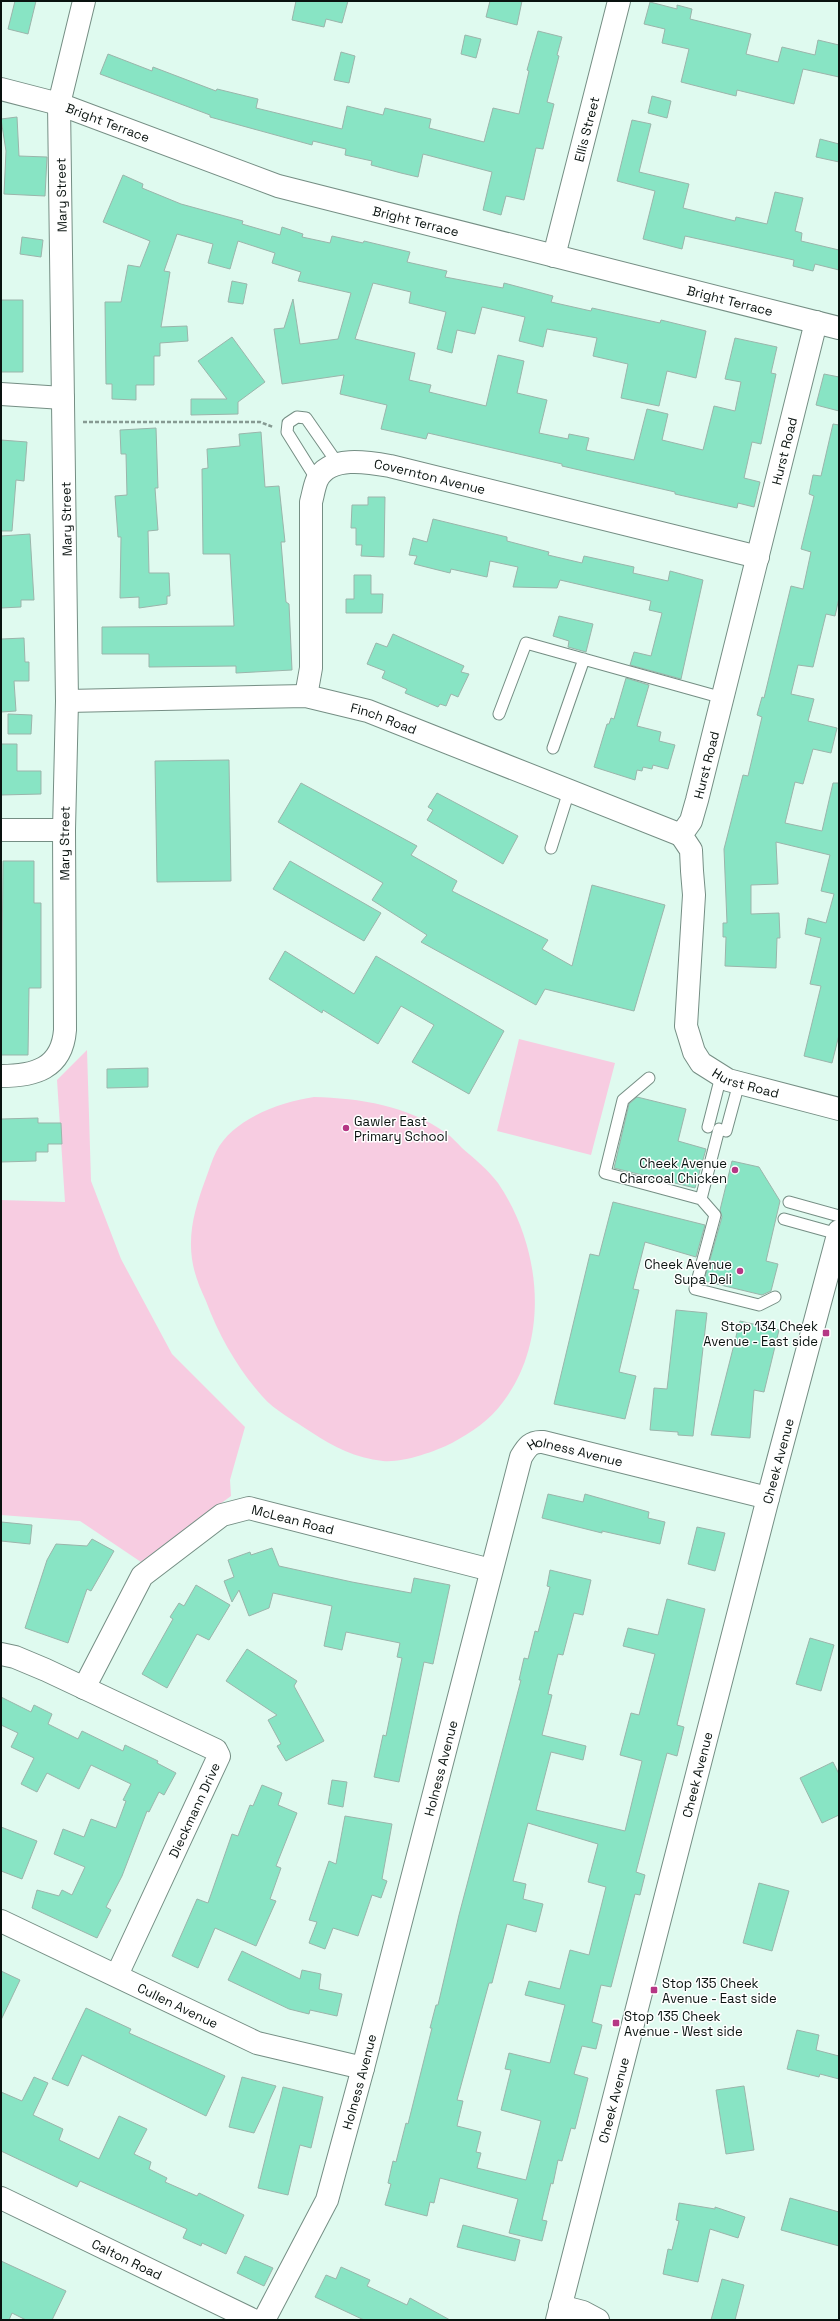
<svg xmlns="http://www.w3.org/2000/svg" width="840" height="2321" font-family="'Space Grotesk',sans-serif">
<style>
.green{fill:#f7cce1}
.building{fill:#88e4c4;stroke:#9bb5ab;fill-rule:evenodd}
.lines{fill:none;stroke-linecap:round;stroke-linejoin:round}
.lane-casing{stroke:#758e84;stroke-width:13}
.street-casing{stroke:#758e84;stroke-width:24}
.secondary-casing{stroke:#758e84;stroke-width:24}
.path{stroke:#869a92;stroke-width:2.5;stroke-dasharray:4 2;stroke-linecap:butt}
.lane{stroke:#fff;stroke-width:11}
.street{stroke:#fff;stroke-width:22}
.secondary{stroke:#fff;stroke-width:22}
.poi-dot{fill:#b53785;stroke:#fff;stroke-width:1.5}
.labels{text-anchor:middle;stroke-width:3;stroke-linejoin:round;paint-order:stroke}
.street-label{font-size:13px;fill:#09120f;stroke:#fff}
.poi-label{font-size:13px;fill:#09120f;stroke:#fff;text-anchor:start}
</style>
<rect width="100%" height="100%" fill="#dffaef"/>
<path class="green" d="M519,1039l96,24 -24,92 -94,-24z
M87,1050l4,131 30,78 51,95 73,73 -15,53 1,16 -90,66 -61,-41 -79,-6v-315l64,2 -8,-122z
M314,1097c45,1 95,9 132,36 6,4 11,10 16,15 13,11 26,22 36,35 43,63 53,156 5,219 -13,18 -31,30 -51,41 -18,9 -50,20 -69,18 -28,-3 -49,-14 -72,-29 -16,-11 -36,-21 -49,-36 -24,-27 -43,-60 -56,-95 -6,-13 -12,-27 -14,-42 -4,-28 4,-54 14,-81 3,-8 6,-18 10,-26 16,-33 64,-50 98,-55z"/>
<path class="building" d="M15,1h21l-8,33 -20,-5z
M296,1h52l-6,22 -16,-4 -2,8 -32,-7z
M490,1h32l-5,24 -31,-8z
M650,2l27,7v-4l15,4 -2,10 61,15 -5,20 32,8 4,-15 33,8 3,-15 21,5v32l-36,-8 -9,35 -57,-14 -1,6 -55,-14 8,-33 -27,-6 3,-14 -21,-5z
M538,31l24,6 -5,18 2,1 -12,46 7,2 -11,45 -7,-1 -12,52 -18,-4 -5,19 -18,-5 9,-38 -69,-18 -5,23 -17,-4 -30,-8 1,-4 -27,-6 1,-6 -33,-8 -1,4 -102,-28v-2l-110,-41 8,-20 44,17 1,-4 63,24 1,-2 41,10 -2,9 86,21 5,-23 36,9 2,-7 46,11 -2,9 55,14 9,-34 26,6 10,-43 -2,-1z
M465,35l16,4 -5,19 -15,-4z
M341,52l14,4 -6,27 -15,-3z
M652,96l19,5 -4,17 -19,-5z
M17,117l2,39 28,1 -2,39 -41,-2 2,-43 -5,-32z
M632,120l19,4 -12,48 50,12 -6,24 52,13 1,-4 31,7 8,-32 28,6 -8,33 7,2 -1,8 38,9v20l-24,-6 -2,7 -20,-5 1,-6 -109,-24 -3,13 -39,-10 12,-48 -38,-10z
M820,139l19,5v18l-23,-5z
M123,175l20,9 -1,4 39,16 62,17 -1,3 38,11 2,-8 21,7 -1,3 28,6 2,-7 31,7 1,-2 46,11 -3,10 40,9 -2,6 58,11 1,-5 49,13 -2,6 40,9 1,-3 68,15 1,-3 45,11 -10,47 -29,-7 -8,35 -38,-8 7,-34 -35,-8 4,-18 -50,-9 -4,18 -24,-6 6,-24 -43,-10 -7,27 -18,-4 -5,23 -15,-4 9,-37 -37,-9 2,-11 -38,-9 -18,56 60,14 -6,27 22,5 -2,7 57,14 12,-51 26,6 -7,32 30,7 -8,33 29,6 1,-5 20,4 -3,12 48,10 13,-51 21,5 -6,26 41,10 11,-44 21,5 6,-29 -16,-3 10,-41 42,9 -6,26 5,1 -15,70 -9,-2 -8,36 16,4 -6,25 -16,-4 -1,5 -62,-14v-2l-113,-26v-2l-134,-31 -2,6 -45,-10 6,-24 -47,-11 4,-19 -62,9 -8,-55 10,-1 9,-29 7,45 38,-5 13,-46 -53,-12 3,-9 -29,-9 3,-10 -37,-12 -8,28 -22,-6 5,-19 -36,-10 -13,37 6,1 -9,55 26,-1 1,15 -28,2v13h-6v29h-18v15l-24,-1v-15h-6l-1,-82h16l7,-37 12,2 10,-26 -47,-19z
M22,237l21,3 -2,17 -21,-3z
M232,281l15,3 -4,20 -15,-2z
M1,300h22v72h-22z
M232,337l33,45 -27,20v12l-47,1v-16h36l-29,-38z
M824,374l15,3v34l-23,-6z
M833,424l6,1v173l-4,18 -9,-2 -13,53 -15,-2 -7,29 23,5 -6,22 29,7 -6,25 -18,-4 -10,35 -8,-2 -10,41 37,8 11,-48h6v252l-7,28 -28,-7 17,-70 -11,-2 11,-46 -16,-4 3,-16 18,5 8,-29 -13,-3 9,-36 -54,-13 2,42 -27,1v29l28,-1 1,25h-3l-1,30 -51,-2 1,-29h-3v-14h4l-3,-74 19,-74 5,1 14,-59 -5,-2 5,-18 2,1 27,-112 12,3 8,-37 -10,-3 13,-53 -5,-2 4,-19 8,1z
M156,428l2,60h-3l3,42 -10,1 1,42h20l1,23h-3v8l-28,4v-11l-19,1 1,-61h-3l-3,-41 12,-1 -1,-41h-5l-1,-24z
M261,432l4,55 14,-1 6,56h-4l5,60 3,2 3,66 -56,3v-7l-87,1v-13h-47v-27l132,-1 -4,-72h-27l-1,-85 6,-1 -1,-19 33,-3 -1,-12z
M1,440l26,2 -3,39 -8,-1 -4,51h-11z
M368,497h17l-1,60 -23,-1 1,-11h-6v-17h-5l1,-23h16z
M433,519l74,18v4l42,11 -1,3 34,8 2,-7 50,11 -1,6 35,8 2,-10 33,9 -22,99 -51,-14 4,-13 17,4 11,-43 -13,-3 2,-9 -91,-21 -3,8 -44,-1 5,-20 -28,-6 -3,16 -36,-8 -1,4 -36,-9 3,-8 -8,-1 4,-17 14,4z
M30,534l4,66h-13v7l-20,1v-72z
M354,575h17v19h12l-1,19h-36v-14h8z
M559,616l34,8 -7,28 -18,-5 1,-6 -16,-5z
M393,634l71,32 -3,6 8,2 -11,23 -7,-3 -5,12 -6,-2 -2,3 -33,-14 2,-4 -25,-11 3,-7 -18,-7 9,-21 11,4z
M24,638l1,24h4v19h-15l2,30 -15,1v-73z
M626,678l23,7 -12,41 24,6 -2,9 16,4 -7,24 -15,-4 -1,4 -9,-2 -1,4 -5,-1 -2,10 -41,-13 13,-43h2l2,-6 3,1z
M8,714l24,1 -1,19h-23z
M1,744h16v27h24v23l-40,1z
M229,760l2,121 -74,1 -2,-121z
M301,783l116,63 -6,9 46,26 -5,10 96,49 -6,9 30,17 20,-81 73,20 -31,106 -89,-22 -9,16 -115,-63 6,-7 -55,-35 11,-17 -105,-61z
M437,793l81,43 -15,28 -76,-44 6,-10 -5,-3z
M3,861h31v42h7v85h-12l-1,67h-27z
M290,861l91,52 -17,28 -91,-52z
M285,951l69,43 22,-38 128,75 -35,63 -57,-32 22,-37 -33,-19 -23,38 -55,-34 -1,3 -53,-34z
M148,1068v19l-41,1v-19z
M637,1097l49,12 -8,32 28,8 -11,39 -81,-20 15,-64z
M38,1118v5h23l1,21h-14v8h-12v9l-35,1v-43z
M732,1161l27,6 21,34 -14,60 12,3 -7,27 -9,4 -58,-14 18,-64 -2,-7z
M613,1202l92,23 -9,32 -51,-15 -12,47 6,1 -20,82 17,4 -11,43 -71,-15 36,-150 9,2z
M676,1310l31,3 -14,123 -15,-1v-3l-28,-2 4,-42 13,1z
M740,1321l39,9 -15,62 -10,-2 -4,48 -39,-3z
M548,1494l35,8 2,-8 64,18 -1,6 17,4 -5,22 -58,-13v2l-60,-15z
M1,1522l31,3 -2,19 -29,-3z
M697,1527l28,6 -10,38 -27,-7z
M92,1539l22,12 -23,40 -4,-2 -19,54 -43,-15 22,-68 9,-16 31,2z
M272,1548l7,18 73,16 59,11 3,-15 36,7 -17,79 -9,-2 -25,120 -25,-5 9,-42 3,1 16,-78 -5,-1 3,-14 -54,-11 -4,18 -18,-4 8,-40 -59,-13 -4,15 -20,8 -10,-26 -7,12 -8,-21 10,-4 -6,-17 22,-8 1,3z
M550,1570l41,10 -8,35 -9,-2 -11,42 -5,-1 -10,40 4,1 -10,40 44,11 -3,14 -32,-8 -15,58 89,21 17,-70 -22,-6 11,-42 8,2 16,-61 -32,-8 5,-18 30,7 9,-36 38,10 -28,116 7,2 -7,29 -10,-3 -31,119 9,3 -5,20 -5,-1 -24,93 -10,-2 -9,37 10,3 -6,24 -14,-3 -8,28 14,4 -13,51 -4,-1 -9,33 -4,-1 -5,24 -2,-1 -9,37 5,1 -5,20 -33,-8 9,-34 -78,-21 -6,25 -4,-1 -3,14 -42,-11 6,-21 -3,-1 5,-22 3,1 10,-39 2,1 24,-96h-2l6,-23h2l21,-90 62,-235h-2l5,-22 4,1 7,-28 3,1 12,-45 -3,-1zM528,1823l70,21 -10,38 18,5 -17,68 -19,-5 -10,39 -31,-8 -4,14 40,10 -15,58 -41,-10 -4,16 6,1 -10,40 40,11 -15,59 -49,-12 4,-15 -5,-1 5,-20 -24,-6 6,-25 -6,-1 32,-117h3l15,-59 29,8 7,-28 -20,-5 3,-15 -13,-3z
M196,1585l34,20 -21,35 -12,-6 -30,54 -25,-14 31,-55 -3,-2 9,-14 5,3z
M810,1638l24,7 -13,46 -25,-7z
M247,1649l50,32 -3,5 30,55 -38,20 -9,-15 4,-2 -13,-24 9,-5 -51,-34z
M1,1697l30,15 3,-7 18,9 -4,10 30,15 4,-8 41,20 2,-6 33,16 -1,2 19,10 -12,22 -5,-3 -10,20 -2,-1 -25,65 -16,31 5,3 -14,28 -65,-30 5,-18 22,6 3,-6 10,5 13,-28 -31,-13 9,-25 21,8 7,-18 25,9 10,-27 -3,-1 8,-16 -40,-19 -12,24 -32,-16 -10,19 -16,-8 13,-26 -23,-11 7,-14 -17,-8z
M833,1762l6,12v41l-17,8 -22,-45z
M332,1780l15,2 -4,25 -15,-3z
M262,1785l20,8 -4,12 19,8 -21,53 5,2 -11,31 6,2 -20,45 -41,-18 -17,40 -26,-12 25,-57 11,4 24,-69 6,2 12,-31 3,1z
M345,1816l47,8 -10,55 5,2 -6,17 -9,-3 -14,41 -25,-8 -8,21 -16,-6 8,-21 -8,-2 20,-59 7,3z
M1,1827l36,14 -15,38 -21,-8z
M759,1883l30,8 -17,60 -29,-8z
M242,1951l58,28 2,-9 19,4 -2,15 23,5 -5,22 -27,-6 -1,4 -20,-5 -61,-29z
M1,1971l19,9 -19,40z
M86,2008l45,21 -2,4 96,43 -19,40 -124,-61 -14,31 -16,-7z
M797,2030l22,5 -3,15 23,6v23l-19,-5 -1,3 -32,-8z
M34,2077l14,6 -15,32 30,14 -4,11 40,19 20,-43 28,13 -13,25 17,8 -2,7 18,9 -2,4 32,14 2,-3 45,22 -18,39 -24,-11 -1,3 -18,-8 4,-9 -107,-48 -3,6 -76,-36v-59l21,9z
M242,2077l34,9 -22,47 -25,-6z
M744,2086l10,64 -28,4 -10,-64z
M283,2087l40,10 -12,51 -11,-3 -12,50 -30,-7z
M790,2198l49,14v34l-58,-16z
M679,2203l36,6v-2l30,10 -7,21 -28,-9 -12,53 -35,-8 5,-25 4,1 7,-29 -3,-1z
M463,2225l57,15 -5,21 -58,-14z
M245,2256l28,12 -9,18 -27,-13z
M1,2261l65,30 -14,29h-26l-14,-7 -3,7h-8z
M341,2267l29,13 -3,6 40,19 3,-7 40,22h-86l-49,-23 11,-22 10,4z
M722,2279l22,6 -9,35h-24z"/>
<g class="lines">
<defs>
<path id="lane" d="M317,480l-30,-48 1,-9 9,-6 9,1 32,46
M499,714l27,-71 197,55
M553,748l31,-89
M551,848l18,-57
M649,1078l-26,22 -18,73 96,26
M708,1127l13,-51
M719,1129l-18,70 14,16 -20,74 64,16 16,-8
M726,1131l13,-48
M789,1202l50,14
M784,1219l54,15"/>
<g id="street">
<path id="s1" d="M1,89l58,15 219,82 561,142"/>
<path id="s2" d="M554,256l65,-255"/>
<path id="s3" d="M816,322l-119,478 -6,21 -10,14 10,15 1,21 2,24 -8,131 8,26 7,11 27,17 111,29"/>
<path d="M1,394l62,4"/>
<path id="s4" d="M306,696l5,-28v-166c2,-7 3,-15 6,-22 12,-25 51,-18 73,-14l368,91"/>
<path id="s5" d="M67,701l239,-5 62,15 313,124"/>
<path d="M1,830h63"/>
<path id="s6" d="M1,1076c33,0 61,-7 64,-46l-1,-200 3,-129 -8,-597 25,-103"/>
<path d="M1,1654l14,3 31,13 170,80 3,6 -102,219"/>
<path id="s7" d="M84,1688l58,-112 80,-61 27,-7 242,62"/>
<path id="s8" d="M1,1921l256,122 106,25"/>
<path d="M560,2306l23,6 15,8"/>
<path id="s9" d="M264,2320l63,-120 36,-132 158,-611c6,-10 10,-16 22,-15l225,56"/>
</g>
<g id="secondary">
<path id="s10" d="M1,2198l252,122"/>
<path id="s11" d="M557,2320l211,-822 71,-267"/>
</g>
</defs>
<use href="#lane" class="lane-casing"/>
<use href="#street" class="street-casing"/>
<use href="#secondary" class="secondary-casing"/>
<path class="path" d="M83,422h177l13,5"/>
<use href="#lane" class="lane"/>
<use href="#street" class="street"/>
<use href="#secondary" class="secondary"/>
</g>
<g class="poi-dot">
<circle cx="346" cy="1128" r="4"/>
<circle cx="735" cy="1170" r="4"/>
<circle cx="740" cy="1271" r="4"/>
<rect x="822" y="1329" width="8" height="8" rx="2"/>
<rect x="650" y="1986" width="8" height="8" rx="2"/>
<rect x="612" y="2019" width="8" height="8" rx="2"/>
</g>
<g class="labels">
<g class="street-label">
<text dy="5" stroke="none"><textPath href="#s1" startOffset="112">Bright Terrace</textPath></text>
<text dy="5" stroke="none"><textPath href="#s2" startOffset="131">Ellis Street</textPath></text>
<text transform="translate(61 195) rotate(-91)" y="5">Mary Street</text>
<text dy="5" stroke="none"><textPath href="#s1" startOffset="436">Bright Terrace</textPath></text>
<text dy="5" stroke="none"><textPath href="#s1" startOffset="760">Bright Terrace</textPath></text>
<text transform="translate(784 451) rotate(-76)" y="5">Hurst Road</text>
<text dy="5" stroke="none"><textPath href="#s4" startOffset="338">Covernton Avenue</textPath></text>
<text transform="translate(66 519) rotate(-91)" y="5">Mary Street</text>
<text dy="5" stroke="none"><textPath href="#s5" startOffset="320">Finch Road</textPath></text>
<text transform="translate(706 765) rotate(-76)" y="5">Hurst Road</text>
<text dy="5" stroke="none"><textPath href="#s6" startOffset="276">Mary Street</textPath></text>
<text dy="5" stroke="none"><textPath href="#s3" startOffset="816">Hurst Road</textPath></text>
<text dy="5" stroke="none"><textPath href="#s9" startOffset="965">Holness Avenue</textPath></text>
<text dy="5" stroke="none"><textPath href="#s11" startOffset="887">Cheek Avenue</textPath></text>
<text dy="5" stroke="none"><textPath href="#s7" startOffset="300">McLean Road</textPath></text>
<text dy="5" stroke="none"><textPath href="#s9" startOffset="582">Holness Avenue</textPath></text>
<text dy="5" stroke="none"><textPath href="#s11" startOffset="563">Cheek Avenue</textPath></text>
<text transform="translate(194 1810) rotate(-65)" y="5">Dieckmann Drive</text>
<text dy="5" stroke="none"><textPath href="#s8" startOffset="196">Cullen Avenue</textPath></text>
<text dy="5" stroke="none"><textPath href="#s9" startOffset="258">Holness Avenue</textPath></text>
<text dy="5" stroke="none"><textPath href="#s11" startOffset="227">Cheek Avenue</textPath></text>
<text dy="5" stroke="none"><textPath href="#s10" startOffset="140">Calton Road</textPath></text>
</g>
<g class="poi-label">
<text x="354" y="1126">Gawler East<tspan x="354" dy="15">Primary School</tspan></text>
<text x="727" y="1168" text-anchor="end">Cheek Avenue<tspan x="727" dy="15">Charcoal Chicken</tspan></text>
<text x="732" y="1269" text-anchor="end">Cheek Avenue<tspan x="732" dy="15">Supa Deli</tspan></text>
<text x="818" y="1331" text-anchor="end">Stop 134 Cheek<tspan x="818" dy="15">Avenue - East side</tspan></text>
<text x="662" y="1988">Stop 135 Cheek<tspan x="662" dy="15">Avenue - East side</tspan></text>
<text x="624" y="2021">Stop 135 Cheek<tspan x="624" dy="15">Avenue - West side</tspan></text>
</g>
</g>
<rect width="840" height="2321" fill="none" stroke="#09120f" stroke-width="4"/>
</svg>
